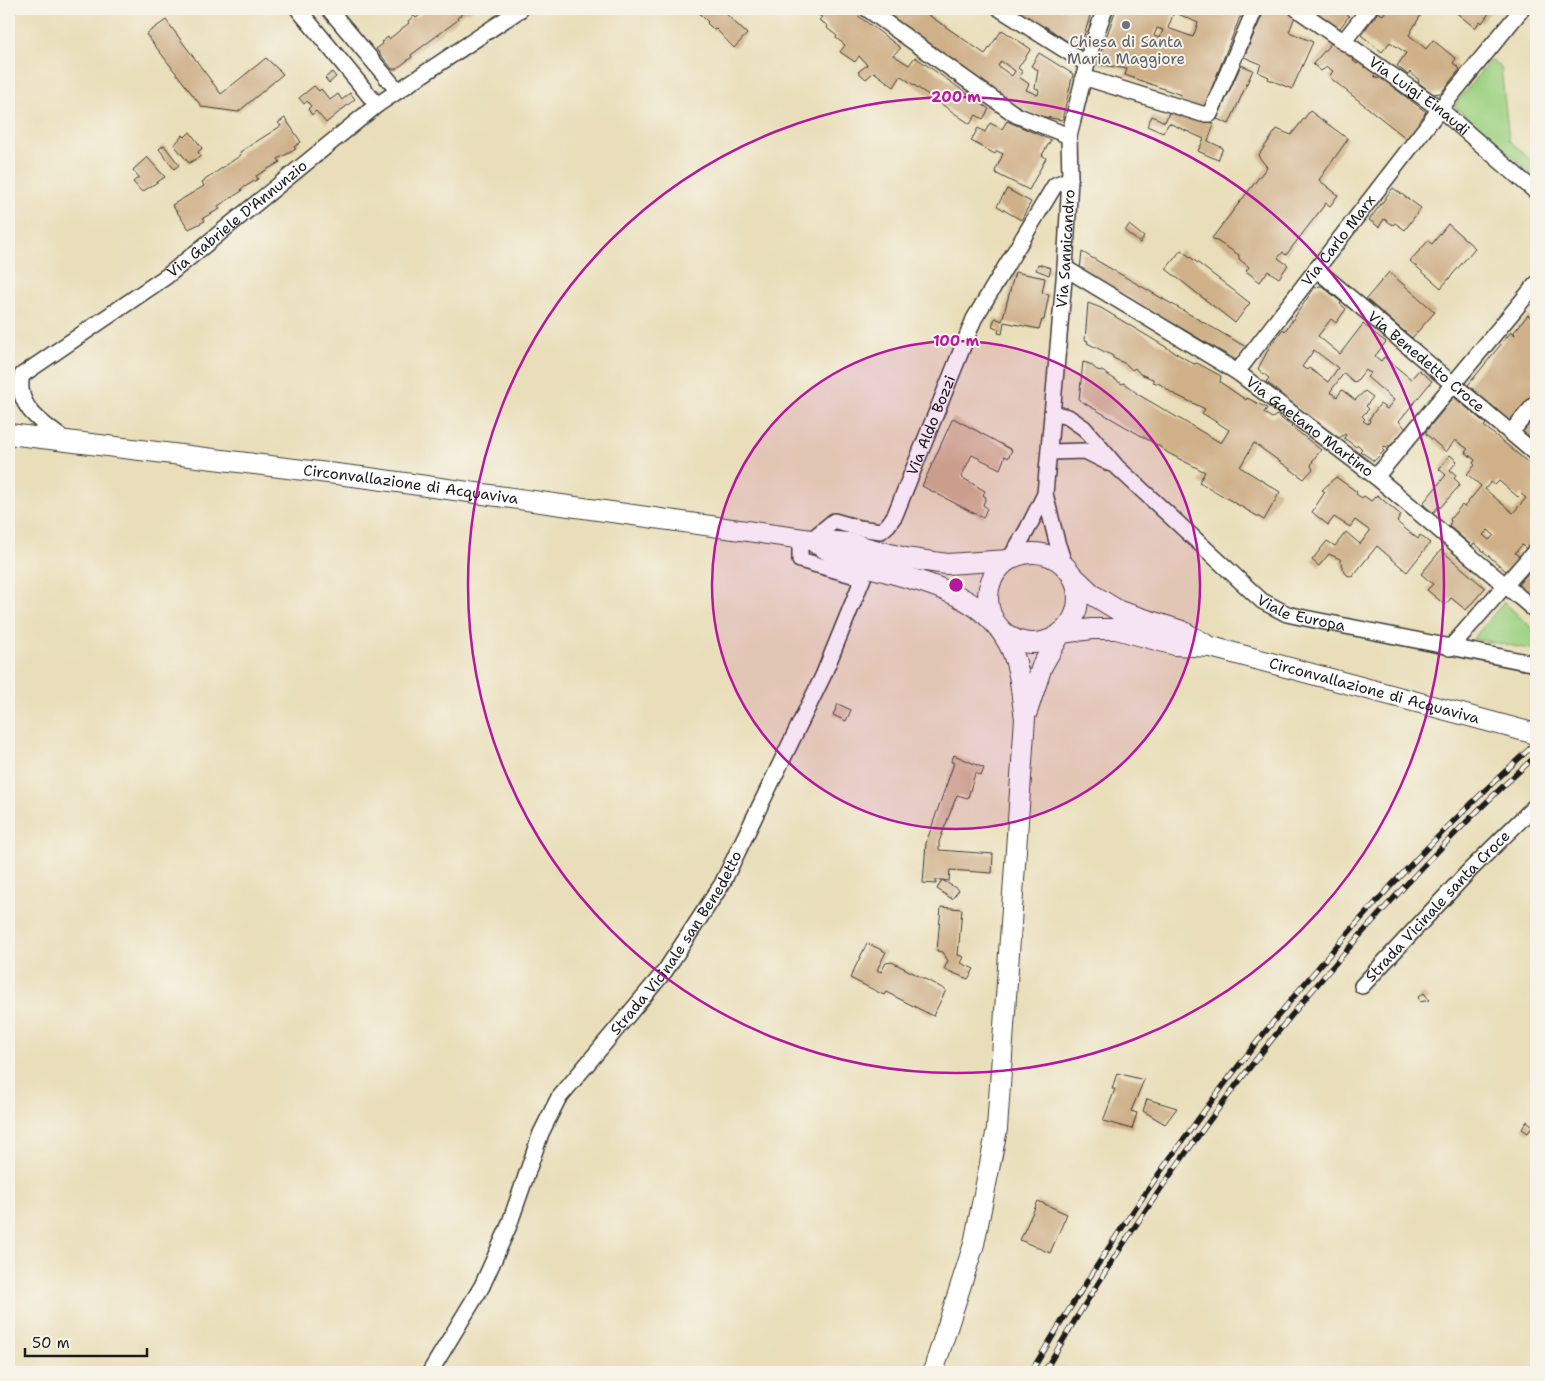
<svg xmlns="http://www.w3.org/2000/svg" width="1545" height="1381" font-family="'Shantell Sans',sans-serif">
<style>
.green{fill:#9ed282;stroke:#5d774f}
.building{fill:#cfb089;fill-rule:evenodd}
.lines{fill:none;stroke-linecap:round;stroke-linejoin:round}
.minor-casing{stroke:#3b3934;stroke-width:18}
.secondary-casing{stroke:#3b3934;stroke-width:22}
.minor{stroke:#fff;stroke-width:15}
.secondary{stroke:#fff;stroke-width:20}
.rail-casing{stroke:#1c1c1c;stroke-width:5.5}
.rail{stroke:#f7f3e8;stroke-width:4;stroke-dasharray:11;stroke-linecap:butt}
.ring{fill:none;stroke:#b5179e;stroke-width:2.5}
.worship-dot{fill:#6b7280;stroke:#f7f3e8;stroke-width:2}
.labels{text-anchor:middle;stroke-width:4;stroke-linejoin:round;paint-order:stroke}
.worship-label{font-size:15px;fill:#5b616d;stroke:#f7f3e8}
.street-label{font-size:15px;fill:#1c1c1c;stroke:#f7f3e8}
.centre{fill:#b5179e;stroke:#f7f3e8;stroke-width:2.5}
.ring-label{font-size:15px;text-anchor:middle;font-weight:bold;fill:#b5179e;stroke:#f7f3e8;stroke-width:4;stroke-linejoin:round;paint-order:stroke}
</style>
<rect width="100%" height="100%" fill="#f7f3e8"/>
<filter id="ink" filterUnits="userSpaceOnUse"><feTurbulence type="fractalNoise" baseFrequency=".02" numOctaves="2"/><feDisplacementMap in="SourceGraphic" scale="10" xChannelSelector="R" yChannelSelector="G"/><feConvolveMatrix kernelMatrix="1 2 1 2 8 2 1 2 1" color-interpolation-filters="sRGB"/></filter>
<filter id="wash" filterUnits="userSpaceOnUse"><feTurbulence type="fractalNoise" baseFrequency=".0096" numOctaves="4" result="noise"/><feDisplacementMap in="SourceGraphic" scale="20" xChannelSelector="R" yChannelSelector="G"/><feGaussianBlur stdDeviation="1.12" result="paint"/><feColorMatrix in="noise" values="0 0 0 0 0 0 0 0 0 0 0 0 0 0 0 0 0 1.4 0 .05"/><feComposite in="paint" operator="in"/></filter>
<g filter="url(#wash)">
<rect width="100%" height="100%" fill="#e9deb9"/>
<path class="green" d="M1491,59l10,9 8,72 27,24v13l-82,-71z
M1504,602l32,30v18l-63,-11z"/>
<g id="blocks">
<path class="building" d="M428,9h45l-5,4 -2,-2 -9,7 1,2 -47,35 1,2 -16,12h-4l-16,-20 7,-5 -1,-2 6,-5 1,2 20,-16 -1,-2 6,-5 2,2z
M700,9h21l26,25 -13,14 -18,-19 -2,1 -7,-7 1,-1 -10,-10z
M808,9h41l52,39 -8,7 16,10 6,-8 74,52 -6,10 -7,-4 -6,9 -69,-48 -7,11 -20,-15 -8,7 -8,-7 9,-7 -8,-9 -4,6 -15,-10 5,-7 -9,-7 1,-2 -10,-8 1,-2 -9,-6 3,-3z
M892,9h28l65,45 17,-24 29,19 -13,19 5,4 -4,5 10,7 -3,6 12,5 1,-5 -4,-2 3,-18 -7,-4 8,-13 34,21 -11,46 -28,-5 -30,-17 -117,-81zM1001,61l14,10 -3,5 -14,-10z
M1010,9h82l-11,37 -4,2 -32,-22 -2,3z
M1116,9h130l-3,9 -3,-1 -37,93 -24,-9 2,-6 -56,-20 2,-6 -30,-5zM1174,12l24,11 -5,14 -25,-9zM1157,28l6,2 -3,8 -6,-2z
M1265,9h18l13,5 -7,18 24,10 -21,47 -24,-10 1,-2 -11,-5 3,-8 -17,-7z
M1305,9h34l10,7 -12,16z
M1387,9l40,1 -3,4 -2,-1 -13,22 17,14 7,-9 23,19 -3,4 7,6 -19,24 -8,1 -15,-12 1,-2 -9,-8 -2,3 -11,-9 9,-13 -16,-11 -8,10 -21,-17 17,-23 5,3z
M1454,9h38l-10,14 -2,-2 -5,7 -22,-18z
M166,20l55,74 45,-36 17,16 -45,38 -36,-5 -56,-73z
M1332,42l22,17 -1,2 4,3 2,-2 17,12 -2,2 4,3 2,-2 46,35 -2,2 2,5 -19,20 -78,-62 4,-6 -6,-4 -6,4 -8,-7z
M1241,65l12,5 -24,54 -12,-5z
M332,72l4,5 -7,6 -4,-5z
M314,86l5,5 2,-2 9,11 8,-6 4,6 8,-7 5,6 -29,24 -10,-12 -4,4 -4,-6 3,-3 -4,-5 -3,3 -5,-6z
M1171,108l43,16 -6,17 15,7 -5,12 -20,-9 6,-12 -35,-16 -6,10 -16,-7 5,-10 13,6z
M1310,111l38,28 -29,41 19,15 -8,11 -4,-3 -40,52 -3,-3 -5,6 10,7 -9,13 -11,-7 -8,11 -14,-11 3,-4 -10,-8v-4l-27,-17 55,-71 -9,-11 19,-27 14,6z
M285,118l16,24 -7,5 2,2 -18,10 2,3 -24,14 2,3 -17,10 1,2 -24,15 2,3 -17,9 2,3 -16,8 -17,-24 32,-19 -2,-4 39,-27 -1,-3 41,-26 -3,-3z
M1007,121l44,19 -9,15 4,3 -17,32 -32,-16 -2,-3 8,-17 -6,-3 -2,3 -24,-13 7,-13 7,4 5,-9 12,6z
M190,132l12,16 -4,4 3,4 -12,7 -15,-18 9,-10 2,2z
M164,145l15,20 -5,4 -15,-20z
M147,157l18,20 -23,15 -9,-10 6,-5 -6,-7z
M1393,188l28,20 -16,22 -10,-7 -2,2 -9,-6 -5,8 -10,-7z
M1007,189l24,13 -10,18 -24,-14z
M1448,224l27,24 -34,40 -31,-27 18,-20 4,3z
M1129,225l15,12 -4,6 -15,-12z
M1181,250l69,53 -15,20 -69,-54z
M1082,252l164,95 -10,13 -156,-91z
M1038,264l13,4 -2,7 -13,-5z
M1015,272l30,6 -3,15 7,1 -5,26h-2l-3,9 -35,-7 -2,12 -4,-1 1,-4 -7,-3 3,-8 7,3z
M1389,272l46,40 -23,26 -46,-39z
M1319,286h3l19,16 -1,2 6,5 -10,14 -5,-4 -13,17 22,18 23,-30 23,18 -11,14 6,5 3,-4 27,22 8,-9 13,11 -33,40 7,8 -15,16 -5,3 -2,-2 -2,3 2,2 -10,10 -14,-10 2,-2 -4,-4 -2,2 -12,-9 2,-3 -1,-1 -6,4 -63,-46 1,-2 -11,-8 3,-4 -11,-9 12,-23 13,-17 2,2 30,-44 2,1zM1314,350l24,18 -10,14 -19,-14 -2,2 -5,-3zM1365,370l6,3 -4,4 27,23 -7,9 -7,-5 -11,15 1,2 -2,3 -5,-3 2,-2 -3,-3 7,-7 -3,-3 7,-9 -8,-6 -10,9 -13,-10 -5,7 -7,-5 14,-19 11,10z
M1088,303l13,5 93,56 3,-1 24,13 -1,6 26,18 1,-2 20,10 -3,5 8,5 5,-3 44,35 -8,10 -2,6 2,3 -9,10 -50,-36 -14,24 40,25 -16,28 -65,-38 6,-10 -37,-19 -9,-7 -80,-46 4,-38 7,2 7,6 5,1 20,13 2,-1 15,12 82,48 8,-13 -27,-17 3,-4 -33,-16 -12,-9 -7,-2v-3l-13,-5 -5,-6 -3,2 -6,-6 -13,-6v-2l-26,-13 1,-2 -3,-1z
M1528,315l8,7v68l-26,31 -42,-36 43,-53 4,3 -1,-3z
M1454,397l32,27 -2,2 52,43v68l-10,12 -4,-4 -7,8 5,4 -13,15 -33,-29 -2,3 -23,-20 2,-5 -1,-2 12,-14 2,2 17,-21 -14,-12 8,-9 -2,-2 2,-3 -10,-8 3,-3 -13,-9 -9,12 -20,-18v-3zM1499,481l19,16 3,-3 5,4 -13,15 -28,-24 6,-7 4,3zM1488,530l6,5 -5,5 -6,-5z
M1536,416v28l-14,-12z
M953,418l59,32 -4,8 -3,-2 -5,13 -28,-14 -11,22 24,14 -2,4 3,2 -3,8 4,3 -4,10 -61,-32z
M1450,455l7,6 -7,9 6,5 -2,3 5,5v3l-19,22 -1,-2 -5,6 -3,-1 -7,-6v-3l22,-27 -7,-6z
M1336,477l21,15 -1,2 6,4 2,-2 7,5 6,-6 24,20 -4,7 21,17 2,-4 10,8 -23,29 -30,-26 -25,31 -5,-2 -4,-5 -3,-11 -11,-5 -10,12 -7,-6 15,-19 8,5 11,-14 14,12 10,-13 -15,-11 -5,7 -16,-10 -6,8 -16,-13 13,-20 -3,-2z
M1441,550l44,38 -19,22 -15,-12 -6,7 -18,-15 6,-6 -12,-10z
M1535,565l1,1v35l-18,-16z
M838,704l13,6 -5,11 -13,-6z
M954,755l30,13 -3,8 -6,-3 -7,25 -11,-3 -18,47v8l54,4 -1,19 -42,-3 -1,11 -7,-1 17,10 -7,9 -15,-10 5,-9h-6v4l-13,-1 3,-40 28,-80 -3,-1z
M941,907l21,2 -4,46 6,2 -3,6 13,6 -6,10 -24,-10 4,-8 -5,-9 -6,-1z
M867,943l19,9 -9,18 4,2 5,-9 6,-1 54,28 -13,26 -47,-24 -2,3 -34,-17z
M1424,993l5,7 -9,2 -2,-5z
M1117,1073l27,7 -13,31 6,2 -5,16 -29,-8 12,-32h-3z
M1147,1099l30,9 -12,16 -22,-13z
M1527,1121l6,5 -5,7 -6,-4z
M1038,1201l29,13 -17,39 -30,-13z"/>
</g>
</g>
<g filter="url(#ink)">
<use href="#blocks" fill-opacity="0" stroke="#3b3934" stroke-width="1"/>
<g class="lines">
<defs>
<g id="minor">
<path d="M298,9l79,96"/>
<path d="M329,9l69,82"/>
<path d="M867,9l149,106 53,21"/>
<path d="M1000,9l87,55"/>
<path id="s1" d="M1297,9l143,100 96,83"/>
<path d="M1343,42l26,-33"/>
<path d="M1083,77l119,37h8l45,-105"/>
<path id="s2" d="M1065,268l172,104 139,105 160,134"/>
<path id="s3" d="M1316,269l220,185"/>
<path id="s4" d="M1237,372l203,-263 82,-100"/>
<path id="s5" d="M1052,413l16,4 16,11 33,39 145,134 25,13 18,4 231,46"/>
<path d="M1511,432l25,-29"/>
<path id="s6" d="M66,441c-22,-17 -52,-34 -44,-66l145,-99 210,-171 144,-96"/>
<path d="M1050,452l35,-1 26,13"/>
<path d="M1376,477l160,-193"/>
<path id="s7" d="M811,540l23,-19 25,7 22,3 7,-6 7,-10 79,-196 81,-134 15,-6"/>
<path d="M1009,560l18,-30 18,-36"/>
<path id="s8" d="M1065,566l-8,-24 -12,-48 20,-226 5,-89 -1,-43 22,-88 14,-39"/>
<path d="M1450,648l86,-98"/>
<path id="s9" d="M1362,986l108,-116 66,-65"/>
<path id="s10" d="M430,1372l52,-86 26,-58 33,-95 17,-34 107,-128 57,-87 101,-208 40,-98 -63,-18v-22"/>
</g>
<g id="secondary">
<path id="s11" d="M9,434l360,44 442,62 37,3 57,15 42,6 62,-4"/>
<path d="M817,544c10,5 20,12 30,16 57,20 138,26 165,91 9,21 9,44 13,67l-28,411 -23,115 -41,128"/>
<circle cx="1033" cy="598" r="45"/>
<path d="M1073,576l20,19 26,16 63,20 23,13"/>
<path id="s12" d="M1027,712l15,-46 19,-33 31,-4h24l59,16 36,2 325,87"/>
</g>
</defs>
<use href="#minor" class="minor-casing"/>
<use href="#secondary" class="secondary-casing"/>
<use href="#minor" class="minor"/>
<use href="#secondary" class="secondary"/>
<defs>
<path id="rail" d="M1031,1372c138,-232 304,-448 505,-629
M1044,1372c97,-166 208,-319 338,-461 49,-54 100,-107 154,-155"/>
</defs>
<use href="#rail" class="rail-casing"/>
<use href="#rail" class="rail"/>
</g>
</g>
<circle cx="956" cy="585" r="244" fill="#b5179e" fill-opacity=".12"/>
<g class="ring">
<circle cx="956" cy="585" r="244"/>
<circle cx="956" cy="585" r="488"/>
</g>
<circle class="worship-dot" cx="1126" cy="25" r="5"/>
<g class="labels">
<g class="worship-label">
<text x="1126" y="47">Chiesa di Santa<tspan x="1126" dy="17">Maria Maggiore</tspan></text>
</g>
<g class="street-label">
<text dy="5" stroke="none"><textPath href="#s1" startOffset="150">Via Luigi Einaudi</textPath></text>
<text dy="5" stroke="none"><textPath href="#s6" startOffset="351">Via Gabriele D'Annunzio</textPath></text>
<text dy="5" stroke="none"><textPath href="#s4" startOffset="166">Via Carlo Marx</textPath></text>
<text dy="5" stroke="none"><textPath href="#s8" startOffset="321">Via Sannicandro</textPath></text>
<text dy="5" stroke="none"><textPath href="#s3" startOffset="144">Via Benedetto Croce</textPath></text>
<text dy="5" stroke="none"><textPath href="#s7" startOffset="196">Via Aldo Bozzi</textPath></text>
<text dy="5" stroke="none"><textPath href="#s2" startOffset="292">Via Gaetano Martino</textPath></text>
<text dy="5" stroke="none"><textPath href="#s11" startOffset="405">Circonvallazione di Acquaviva</textPath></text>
<text dy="5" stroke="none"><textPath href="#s5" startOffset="326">Viale Europa</textPath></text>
<text dy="5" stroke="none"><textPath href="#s12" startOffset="408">Circonvallazione di Acquaviva</textPath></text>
<text dy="5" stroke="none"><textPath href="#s9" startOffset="110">Strada Vicinale santa Croce</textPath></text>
<text dy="5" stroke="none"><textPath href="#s10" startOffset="499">Strada Vicinale san Benedetto</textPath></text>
</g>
</g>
<circle cx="956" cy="585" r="8" class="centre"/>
<g class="ring-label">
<text x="956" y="102">200 m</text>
<text x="956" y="346">100 m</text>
</g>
<rect width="1545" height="1381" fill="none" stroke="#f7f3e8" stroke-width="30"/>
<path d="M25 1348v8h122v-8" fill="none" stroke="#1c1c1c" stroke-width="2.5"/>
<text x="32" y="1348" font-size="15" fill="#1c1c1c" stroke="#f7f3e8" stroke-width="4" paint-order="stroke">50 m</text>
</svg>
